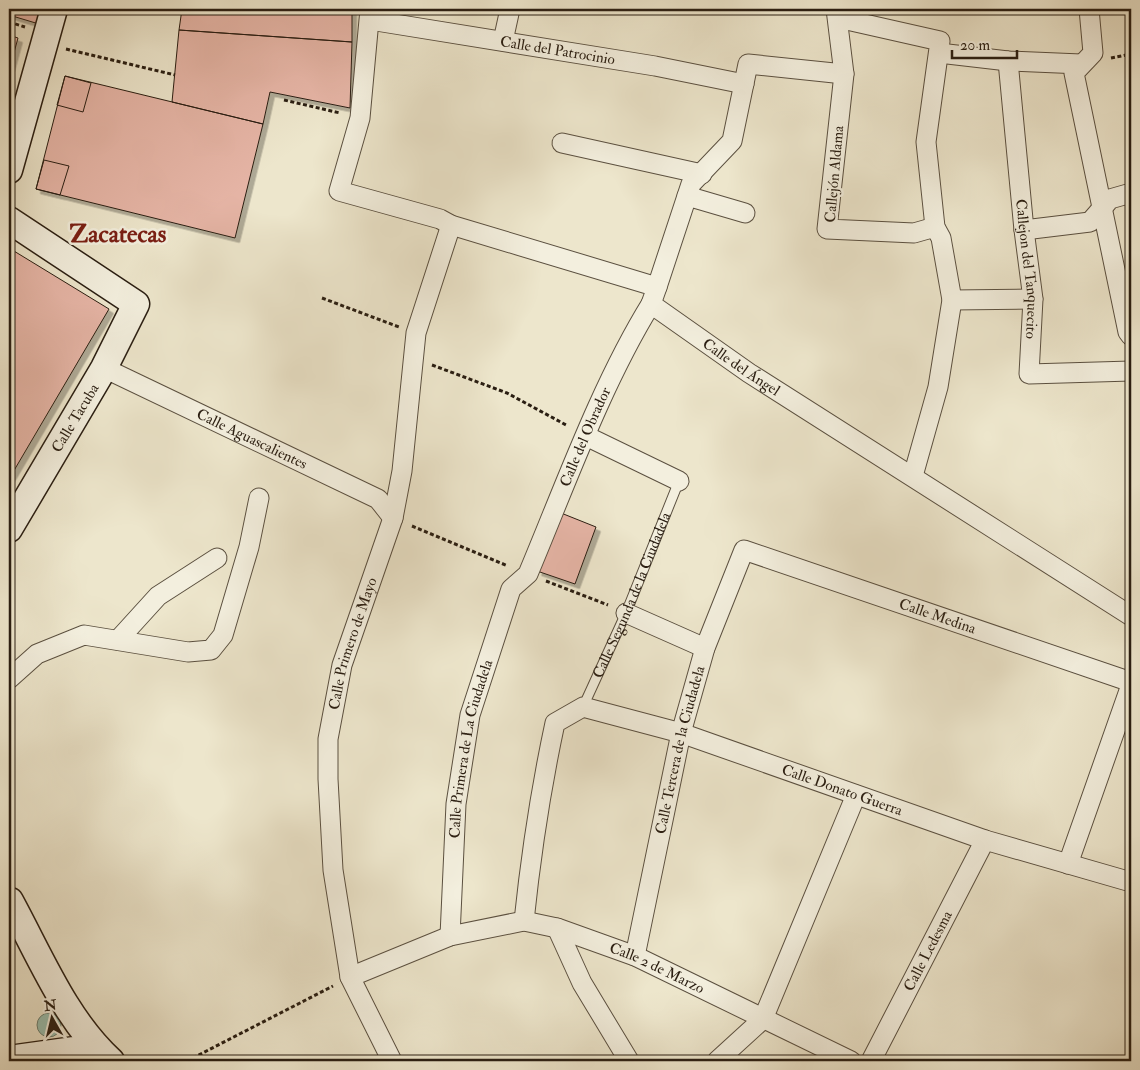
<svg xmlns="http://www.w3.org/2000/svg" width="1140" height="1070" font-family="'IM FELL Double Pica',serif">
<style>
.water{fill:#9ac0b0;stroke:#6d7f71}
.building{fill:#e5b4a5;stroke:#2a1e12;filter:url(#shadow)}
.lines{fill:none;stroke-linecap:round;stroke-linejoin:round}
.lane-casing{stroke:#5b5040;stroke-width:11}
.street-casing{stroke:#5b5040;stroke-width:21}
.secondary-casing{stroke:#2a1e12;stroke-width:29}
.path{stroke:#2a1e12;stroke-width:3;stroke-dasharray:4 2.5;stroke-linecap:butt}
.lane{stroke:#f3efde;stroke-width:9}
.street{stroke:#f3efde;stroke-width:19}
.secondary{stroke:#f3efde;stroke-width:26}
.labels{text-anchor:middle;stroke-width:5;stroke-linejoin:round;paint-order:stroke}
.street-label{font-size:15px;fill:#2a1e12;stroke:#f3efde}
.town-label{font-size:25px;font-weight:bold;fill:#7a1f14;stroke:#f3efde}
</style>
<defs>
<filter id="shadow"><feDropShadow dx="4.5" dy="4.5" stdDeviation="0" flood-color="#0004"/></filter>
</defs>
<rect width="100%" height="100%" fill="#ede6cc"/>
<filter id="stains"><feTurbulence type="fractalNoise" baseFrequency=".004" numOctaves="4"/><feColorMatrix values="0 0 0 0 .2 0 0 0 0 .09 0 0 0 0 .02 0 0 0 .5 -.17"/></filter>
<radialGradient id="worn" r=".72"><stop offset=".6" stop-color="#630" stop-opacity="0"/><stop offset="1" stop-color="#630" stop-opacity=".3"/></radialGradient>
<path class="water" d="M37 1025a12 12 0 1 1 24 0a12 12 0 1 1-24 0Z"/>
<path class="building" d="M9,9h34l-4,15 -30,-9z
M182,9h170v33l-173,-12z
M179,30l173,12 -2,66 -80,-16 -7,32 -91,-22z
M9,35l9,3 -8,29 -1,-1z
M65,76l26,7 -8,29 -26,-7z
M65,76l198,48 -28,114 -199,-49z
M44,160l25,6 -9,29 -24,-6z
M9,248l100,61 -100,170z
M561,513l35,14 -21,57 -38,-13z"/>
<g class="lines">
<defs>
<g id="lane">
<path id="s1" d="M583,707l43,-94 53,-132"/>
</g>
<g id="street">
<path id="s2" d="M370,9l-10,109 -21,73 101,28 11,6 206,62 -6,17 98,69 382,243"/>
<path d="M836,9l8,65 -17,155 87,4 21,-6"/>
<path d="M1089,9l4,44 -19,20 54,259 3,4"/>
<path d="M838,18l102,23 -14,101 9,85 6,11 11,62 -14,87 -25,89"/>
<path id="s3" d="M370,20l285,46 89,18"/>
<path d="M503,41l7,-32"/>
<path d="M939,53l69,8 73,3"/>
<path id="s4" d="M1008,61l16,169 9,69 -4,75 102,-3"/>
<path d="M562,143l140,31"/>
<path d="M687,196l58,17"/>
<path d="M1024,230l66,-8 20,-23 21,-6"/>
<path d="M657,287l34,-103 41,-43 16,-77 96,10"/>
<path d="M952,300l81,-1"/>
<path id="s5" d="M104,368l274,131 15,19"/>
<path d="M586,436l93,45"/>
<path d="M626,613l79,35"/>
<path d="M118,640l40,-44 59,-38"/>
<path d="M9,679l28,-25 47,-19 104,17 23,-2 12,-15 26,-88 10,-49"/>
<path d="M1068,864l63,-179"/>
<path id="s6" d="M524,921c7,-67 17,-133 31,-198l28,-16 98,26 304,107 146,42"/>
<path d="M557,928l25,55 47,78"/>
<path id="s7" d="M450,936l6,-132 14,-89 41,-126 17,-15c37,-88 73,-189 123,-270"/>
<path id="s8" d="M635,956l46,-223 24,-85 39,-98 387,132"/>
<path id="s9" d="M350,977l100,-41 74,-15 33,7 78,28 216,105"/>
<path id="s10" d="M392,1061l-42,-84 -17,-107 -5,-91v-40l14,-74 51,-147 9,-47 14,-138 35,-108"/>
<path d="M717,1061l46,-42 93,-224"/>
<path id="s11" d="M871,1061l114,-221"/>
</g>
<path id="secondary" d="M9,170l45,-161
M9,220l127,84 -32,64 -95,161
M10,901c30,55 55,118 101,160
M9,1059l87,-12"/>
</defs>
<use href="#lane" class="lane-casing"/>
<use href="#street" class="street-casing"/>
<use href="#secondary" class="secondary-casing"/>
<path class="path" d="M9,22l16,5
M66,49l109,26
M1111,58l20,-4
M284,100l56,13
M322,298l77,29
M432,365l75,28 61,33
M412,526l96,40
M546,581l62,24
M187,1061l146,-75"/>
<use href="#lane" class="lane"/>
<use href="#street" class="street"/>
<use href="#secondary" class="secondary"/>
</g>
<g class="labels">
<g class="street-label">
<text dy="5" stroke="none"><textPath href="#s3" startOffset="190">Calle del Patrocinio</textPath></text>
<text transform="translate(834 174) rotate(-85)" y="5">Callejón Aldama</text>
<text dy="5" stroke="none"><textPath href="#s4" startOffset="209">Callejon del Tanquecito</textPath></text>
<text dy="5" stroke="none"><textPath href="#s2" startOffset="646">Calle del Ángel</textPath></text>
<text transform="translate(75 418) rotate(-59)" y="5">Calle Tacuba</text>
<text dy="5" stroke="none"><textPath href="#s7" startOffset="526">Calle del Obrador</textPath></text>
<text dy="5" stroke="none"><textPath href="#s5" startOffset="164">Calle Aguascalientes</textPath></text>
<text dy="5" stroke="none"><textPath href="#s1" startOffset="122">Calle Segunda de la Ciudadela</textPath></text>
<text dy="5" stroke="none"><textPath href="#s8" startOffset="626">Calle Medina</textPath></text>
<text dy="5" stroke="none"><textPath href="#s10" startOffset="432">Calle Primero de Mayo</textPath></text>
<text dy="5" stroke="none"><textPath href="#s7" startOffset="189">Calle Primera de La Ciudadela</textPath></text>
<text dy="5" stroke="none"><textPath href="#s8" startOffset="211">Calle Tercera de la Ciudadela</textPath></text>
<text dy="5" stroke="none"><textPath href="#s6" startOffset="505">Calle Donato Guerra</textPath></text>
<text dy="5" stroke="none"><textPath href="#s11" startOffset="124">Calle Ledesma</textPath></text>
<text dy="5" stroke="none"><textPath href="#s9" startOffset="325">Calle 2 de Marzo</textPath></text>
</g>
<g class="town-label">
<text x="118" y="242">Zacatecas</text>
</g>
</g>
<rect width="1140" height="1070" fill="none" stroke="#ede6cc" stroke-width="30"/>
<rect x="10" y="10" width="1120" height="1050" fill="none" stroke="#2a1e12" stroke-width="2.5"/>
<rect x="15" y="15" width="1110" height="1040" fill="none" stroke="#2a1e12"/>
<g transform="translate(52 1018) rotate(352)" stroke="#f3efde" stroke-width="4" paint-order="stroke">
<path d="M0-4L9 19L0 12L-9 19Z" fill="#2a1e12"/>
<text y="-8" font-size="14" font-weight="bold" text-anchor="middle" fill="#2a1e12">N</text>
</g>
<path d="M952 50v8h65v-8" fill="none" stroke="#2a1e12" stroke-width="2.5"/>
<text x="960" y="50" font-size="15" fill="#2a1e12" stroke="#f3efde" stroke-width="4" paint-order="stroke">20 m</text>
<rect width="100%" height="100%" filter="url(#stains)"/>
<rect width="100%" height="100%" fill="url(#worn)"/>
</svg>
